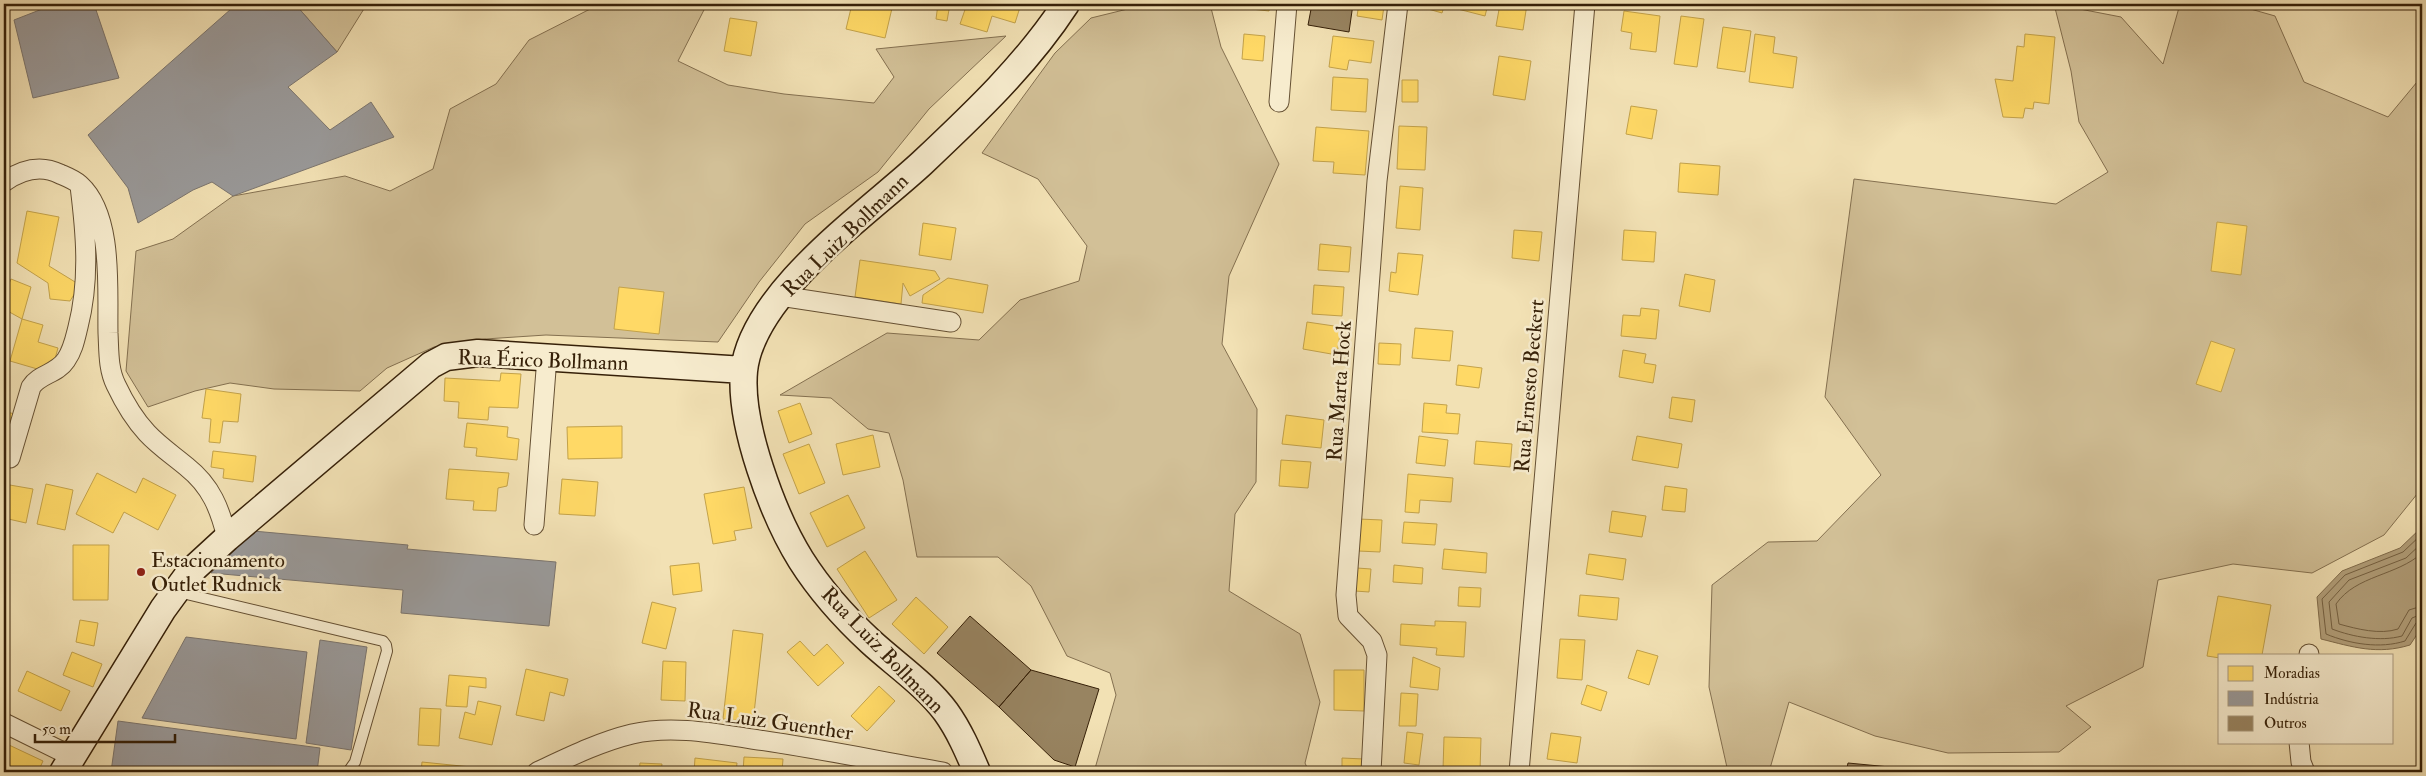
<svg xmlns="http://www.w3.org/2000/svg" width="2426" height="776" font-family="'IM FELL Double Pica',serif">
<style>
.green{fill:#d2c097;stroke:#847050}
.water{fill:#b29f7a;stroke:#806c4c}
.homes{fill:#ffd966;stroke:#c3a24a}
.industry{fill:#999;stroke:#7b756e}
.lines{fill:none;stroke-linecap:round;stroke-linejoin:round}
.shore{stroke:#746041;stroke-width:1}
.building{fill:#988461;stroke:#362008}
.lane-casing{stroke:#655033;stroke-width:12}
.street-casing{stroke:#655033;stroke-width:21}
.secondary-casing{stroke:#362008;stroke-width:29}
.lane{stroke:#f7ecce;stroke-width:10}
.street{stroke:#f7ecce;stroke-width:19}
.secondary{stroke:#f7ecce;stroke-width:26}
.poi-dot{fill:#8f2418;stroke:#f7ecce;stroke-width:2}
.labels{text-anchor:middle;stroke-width:5;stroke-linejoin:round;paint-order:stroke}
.street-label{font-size:21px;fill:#362008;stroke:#f7ecce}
.poi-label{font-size:21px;fill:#362008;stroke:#f7ecce;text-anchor:start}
</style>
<rect width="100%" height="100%" fill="#f2e1b4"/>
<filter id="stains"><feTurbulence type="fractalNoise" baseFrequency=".004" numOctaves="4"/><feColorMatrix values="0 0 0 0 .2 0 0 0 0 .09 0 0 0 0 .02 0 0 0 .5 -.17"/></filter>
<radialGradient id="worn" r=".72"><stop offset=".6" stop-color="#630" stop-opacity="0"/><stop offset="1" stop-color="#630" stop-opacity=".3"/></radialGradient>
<path class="green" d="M295,4h72l-30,48z
M600,4h107l-29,57 50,24 56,9 90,9 20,-26 -18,-28 130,-13 -77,73 -51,63 -73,52 -46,58 -41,60 -172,-7 -61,4 -51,8 -47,21 -27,23 -86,-2 -44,-6 -35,8 -47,16 -22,-36 10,-120 37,-12 60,-43 112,-20 45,15 43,-22 17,-60 46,-25 33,-44z
M1148,4h62l11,43 58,117 -50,112 -7,68 35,65 -1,73 -21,32 -6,77 71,43 20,68 -15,61 4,9h-215l22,-77 -6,-22 -43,-17 -36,-70 -33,-29h-81l-14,-77 -14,-47 -21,-4 -37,-31 -51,-3 107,-62 92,7 41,-40 59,-19 8,-35 -49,-67 -56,-26 73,-100 36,-35z
M2054,4l67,13 42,47 17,-60h53l42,12 29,66 84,35 34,-41v412l-38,47 -72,38 -79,-9 -75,16 -15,87 -77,39 25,21 -32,25 -111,1 -73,-17 -86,-34 -20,70h-41l-19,-85 3,-102 56,-43 49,-1 64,-66 -56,-78 29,-218 202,25 52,-32 -29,-50 -8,-51z"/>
<path class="water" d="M2422,527v92l-4,14 -8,12c-33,10 -57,2 -89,-6l-4,-42 25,-26 58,-23z"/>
<path class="homes" d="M852,4h41l-8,34 -39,-9z
M938,4h12l-3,17 -11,-2z
M967,4h54l-6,19 -23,-7 -5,16 -27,-8z
M1234,4h36l-1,7 -35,-4z
M1359,4l25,2 -2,14 -25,-4z
M1411,4h34l-3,9z
M1451,4h37l-3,12 -35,-9z
M1500,4h27l-4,26 -27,-4z
M1924,4h33v1l-33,4z
M1624,11l36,5 -4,36 -26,-3 2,-16 -11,-2z
M1681,16l23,3 -7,48 -23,-3z
M730,18l27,4 -6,34 -27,-5z
M1723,27l28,4 -6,41 -28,-4z
M1244,34l21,2 -2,25 -21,-2z
M1755,34l20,3 -2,16 24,4 -4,31 -44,-6z
M2025,34l30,3 -6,67 -15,-2 -1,7 -8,-1 -2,10 -20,-1 -8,-38 18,2 4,-35 7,1z
M1333,36l41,5 -3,22 -22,-3 -2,10 -18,-3z
M1499,56l32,5 -6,39 -32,-5z
M1333,77l35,2 -2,33 -35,-2z
M1402,80h16v22h-16z
M1631,106l26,4 -5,29 -26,-5z
M1399,126l28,1 -2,43 -28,-1z
M1316,127l53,4 -4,44 -32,-2 1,-11 -21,-1z
M1680,163l40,3 -2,29 -40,-3z
M1400,186l23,2 -3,42 -24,-2z
M27,211l32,6 -10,49 31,19 -10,16 -20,-2 -2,-16 -31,-20z
M2217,222l30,4 -6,49 -30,-4z
M923,223l33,5 -5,32 -32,-5z
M1514,230l28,2 -3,29 -27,-3z
M1624,230l32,2 -2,30 -32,-2z
M1320,244l31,3 -2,25 -31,-2z
M1398,253l25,2 -5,40 -29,-4 2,-19 5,1z
M860,260l75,11 5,8 -30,17 -7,-13 -2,21 -46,-7z
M1685,274l30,6 -5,32 -31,-6z
M948,278l40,7 -5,28 -61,-10 1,-8z
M11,279l20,8 -9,32 -18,-10v-13z
M1314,285l30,2 -2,29 -30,-2z
M619,287l45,5 -5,42 -45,-5z
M1641,308l18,2 -3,29 -35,-3 2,-21 17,1z
M22,319l21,6 -5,17 20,6 -7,25 -41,-12z
M1307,322l34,5 -4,28 -34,-6z
M1415,328l38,3 -3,30 -38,-3z
M2211,341l24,8 -14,43 -25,-8z
M1379,343l22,1 -1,21 -22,-1z
M1623,350l23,4 -2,9 12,2 -3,18 -34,-6z
M1458,365l24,3 -3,20 -23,-3z
M501,373l20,1 -3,34 -29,-1 -1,13 -30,-2 1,-16 -15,-1 1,-23 55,3z
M206,389l35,5 -3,28 -15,-1 -3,22 -11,-1 2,-23 -9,-1z
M1672,397l23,3 -3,22 -23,-4z
M800,403l12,31 -23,9 -11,-32z
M1424,403l23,2 -1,8 14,1 -2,20 -36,-2z
M4,411l17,5 -16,53h-1z
M1286,415l38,5 -3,28 -39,-4z
M467,423l41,4 -1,10 12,2 -2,21 -41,-4 1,-8 -13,-1z
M622,426v32l-54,1 -1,-32z
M873,435l7,32 -37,8 -7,-31z
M1419,436l29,4 -3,26 -29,-3z
M1637,436l45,8 -4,24 -46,-8z
M1476,441l36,3 -2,23 -36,-3z
M809,444l16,39 -26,11 -16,-40z
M213,451l43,5 -3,26 -30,-4 1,-9 -13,-2z
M1281,460l30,2 -3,26 -29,-2z
M449,469l60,4 -2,13 -9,2 -2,23 -23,-1 1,-9 -28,-2z
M97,473l39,20 7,-15 33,17 -18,35 -34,-18 -11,21 -37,-19z
M1408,474l45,4 -2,24 -31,-2 -1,13 -14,-1z
M562,479l36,3 -3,34 -36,-2z
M4,484l29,5 -7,34 -22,-5z
M46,484l27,6 -8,40 -28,-6z
M1665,486l22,3 -2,23 -23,-2z
M744,487l8,41 -18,3 2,9 -23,4 -9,-50z
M848,495l17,33 -38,19 -17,-34z
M1612,511l34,5 -4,21 -33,-5z
M1359,519l23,1 -2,32 -22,-1z
M1404,522l33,2 -2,21 -33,-2z
M73,545h36l-1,55h-35z
M1444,549l43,4 -1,20 -44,-4z
M865,551l32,49 -28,18 -32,-49z
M1589,554l37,5 -3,21 -37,-6z
M699,563l3,28 -29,4 -3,-29z
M1394,565l29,3 -1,16 -29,-2z
M1357,568l14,1 -2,23 -14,-1z
M1459,587l22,1 -1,19 -22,-1z
M1580,595l39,3 -2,22 -39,-4z
M2218,596l53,9 -9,50h-42v3l-13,-2z
M916,597l32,30 -24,27 -32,-30z
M652,602l24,6 -10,41 -24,-6z
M80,620l18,3 -4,23 -18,-4z
M1435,621l31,1 -2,35 -28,-2 1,-7 -37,-3 1,-21 34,2z
M733,630l30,4 -10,88 -30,-3z
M1560,639l25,1 -3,40 -25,-2z
M800,641l14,15 13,-12 17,19 -26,23 -31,-34z
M1637,650l21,6 -9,29 -21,-7z
M72,652l30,12 -9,23 -30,-12z
M1413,657l27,11 -2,22 -28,-3z
M663,661l23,1 -1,39 -24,-1z
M526,669l42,10 -4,17 -14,-4 -6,29 -28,-6z
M1334,670h30v41l-30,-1z
M27,671l43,20 -9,20 -43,-20z
M449,675l37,3v10l-17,-2 -2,21 -21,-1z
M1587,685l20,7 -6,19 -20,-7z
M879,686l16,15 -28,30 -16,-15z
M1401,693l17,1 -2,32h-17z
M478,701l23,5 -9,39 -33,-7 6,-26 10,3z
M420,708l21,1 -2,37 -21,-1z
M1407,732l16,2 -4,31 -15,-2z
M1551,733l30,4 -4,26 -30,-4z
M1444,737l37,1 -1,33 -37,-1z
M9,745l34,16 -5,11h-34v-17z
M744,757l39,2 -1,13h-39z
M695,758l42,5 -1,9h-42z
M1342,758l22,1v13h-22z
M422,762l49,5v5h-50z
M640,763l22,1 -1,8h-22z"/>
<path class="industry" d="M55,4h39l25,74 -86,20 -19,-78z
M226,4h69l42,48 -49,35 42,43 41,-28 23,35 -161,59 -21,-14 -19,8 -55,33 -10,-35 -40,-53 143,-126z
M253,531l155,14 -1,4 149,13 -7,64 -148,-13 2,-23 -192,-17z
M186,637l121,15 -11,87 -154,-21z
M320,640l47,7 -16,103 -45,-7z
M118,721l202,27 -3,24h-206z"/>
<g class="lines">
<path class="shore" d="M2422,534l-19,18 -58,23 -23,24 4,35c24,10 54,15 79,7l11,-18 6,-3
M2422,543l-16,15 -57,22 -20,22 3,27c21,8 48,13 70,7l10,-18 10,-4
M2422,553c-25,23 -66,22 -86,51l3,20c18,5 41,11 59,5l11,-19 13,-4"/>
</g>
<path class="building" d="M1312,4h41l-4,28 -41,-7z
M970,616l61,54 -32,37 -62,-54z
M1031,670l68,19 -24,78 -21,-7 -55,-53z
M1848,763l94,9h-96z"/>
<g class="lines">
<defs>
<path id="lane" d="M178,592l205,49 3,4 1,6 -32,111 -7,10"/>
<path id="street" d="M1279,102l8,-98
M4,182c17,-12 36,-18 56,-8 7,3 15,6 20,11 34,31 27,106 28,148 1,18 0,36 8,52 8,17 18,34 31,48 12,13 27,23 40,34 24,19 33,42 40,71
M780,296l171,26
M10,458l21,-71c8,-13 26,-13 35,-27 7,-10 9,-21 12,-33 12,-47 8,-93 2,-141
M534,525l13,-168
M2309,655v-1
M4,723l69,34
M2299,742l2,20 4,10
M537,772c30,-14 62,-30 95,-38 39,-9 81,-1 120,5 64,9 127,22 191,33
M1371,772l6,-117 -5,-14 -24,-25 -2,-21 31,-414 21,-177
M1519,772l66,-768"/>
<path id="secondary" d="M63,772l100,-163 27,-37 37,-34 204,-173 15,-8 32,-4 266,17
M977,772c-9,-21 -18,-42 -31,-60 -20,-27 -51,-48 -75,-70 -26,-24 -51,-52 -70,-82 -28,-45 -62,-136 -57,-189 8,-78 124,-158 178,-208 52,-49 105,-99 144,-159"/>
</defs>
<use href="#lane" class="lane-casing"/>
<use href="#street" class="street-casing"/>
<use href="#secondary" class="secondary-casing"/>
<use href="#lane" class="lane"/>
<use href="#street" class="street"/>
<use href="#secondary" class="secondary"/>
</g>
<circle class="poi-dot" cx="141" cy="572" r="5"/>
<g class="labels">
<g class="street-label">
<text transform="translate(845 235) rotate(-44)" y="7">Rua Luiz Bollmann</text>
<text transform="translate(543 360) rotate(2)" y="7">Rua Érico Bollmann</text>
<text transform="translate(1529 386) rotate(-85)" y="7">Rua Ernesto Beckert</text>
<text transform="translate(1339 391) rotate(-86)" y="7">Rua Marta Hock</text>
<text transform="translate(883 650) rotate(46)" y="7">Rua Luiz Bollmann</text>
<text transform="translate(770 721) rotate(8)" y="7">Rua Luiz Guenther</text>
</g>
<g class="poi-label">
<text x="151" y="567">Estacionamento<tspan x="151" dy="24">Outlet Rudnick</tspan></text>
</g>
</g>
<rect width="2426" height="776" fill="none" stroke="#f2e1b4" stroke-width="20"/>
<rect x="5" y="5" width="2416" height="766" fill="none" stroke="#362008" stroke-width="2.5"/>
<rect x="10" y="10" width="2406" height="756" fill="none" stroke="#362008"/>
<rect x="2218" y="654" width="175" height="90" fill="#f7ecce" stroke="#aa9a7f"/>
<rect x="2228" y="666" width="25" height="15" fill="#ffd966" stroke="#aa9a7f"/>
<text x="2264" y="678" font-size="15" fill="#362008">Moradias</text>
<rect x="2228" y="691" width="25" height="15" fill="#999999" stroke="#aa9a7f"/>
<text x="2264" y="704" font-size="15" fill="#362008">Indústria</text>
<rect x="2228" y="716" width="25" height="15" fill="#988461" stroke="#aa9a7f"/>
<text x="2264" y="728" font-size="15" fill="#362008">Outros</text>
<path d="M35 734v8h140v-8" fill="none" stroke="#362008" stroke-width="2.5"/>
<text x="42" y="734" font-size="15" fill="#362008" stroke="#f7ecce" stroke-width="4" paint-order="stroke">50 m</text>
<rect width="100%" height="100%" filter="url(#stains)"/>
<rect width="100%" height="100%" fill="url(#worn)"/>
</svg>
